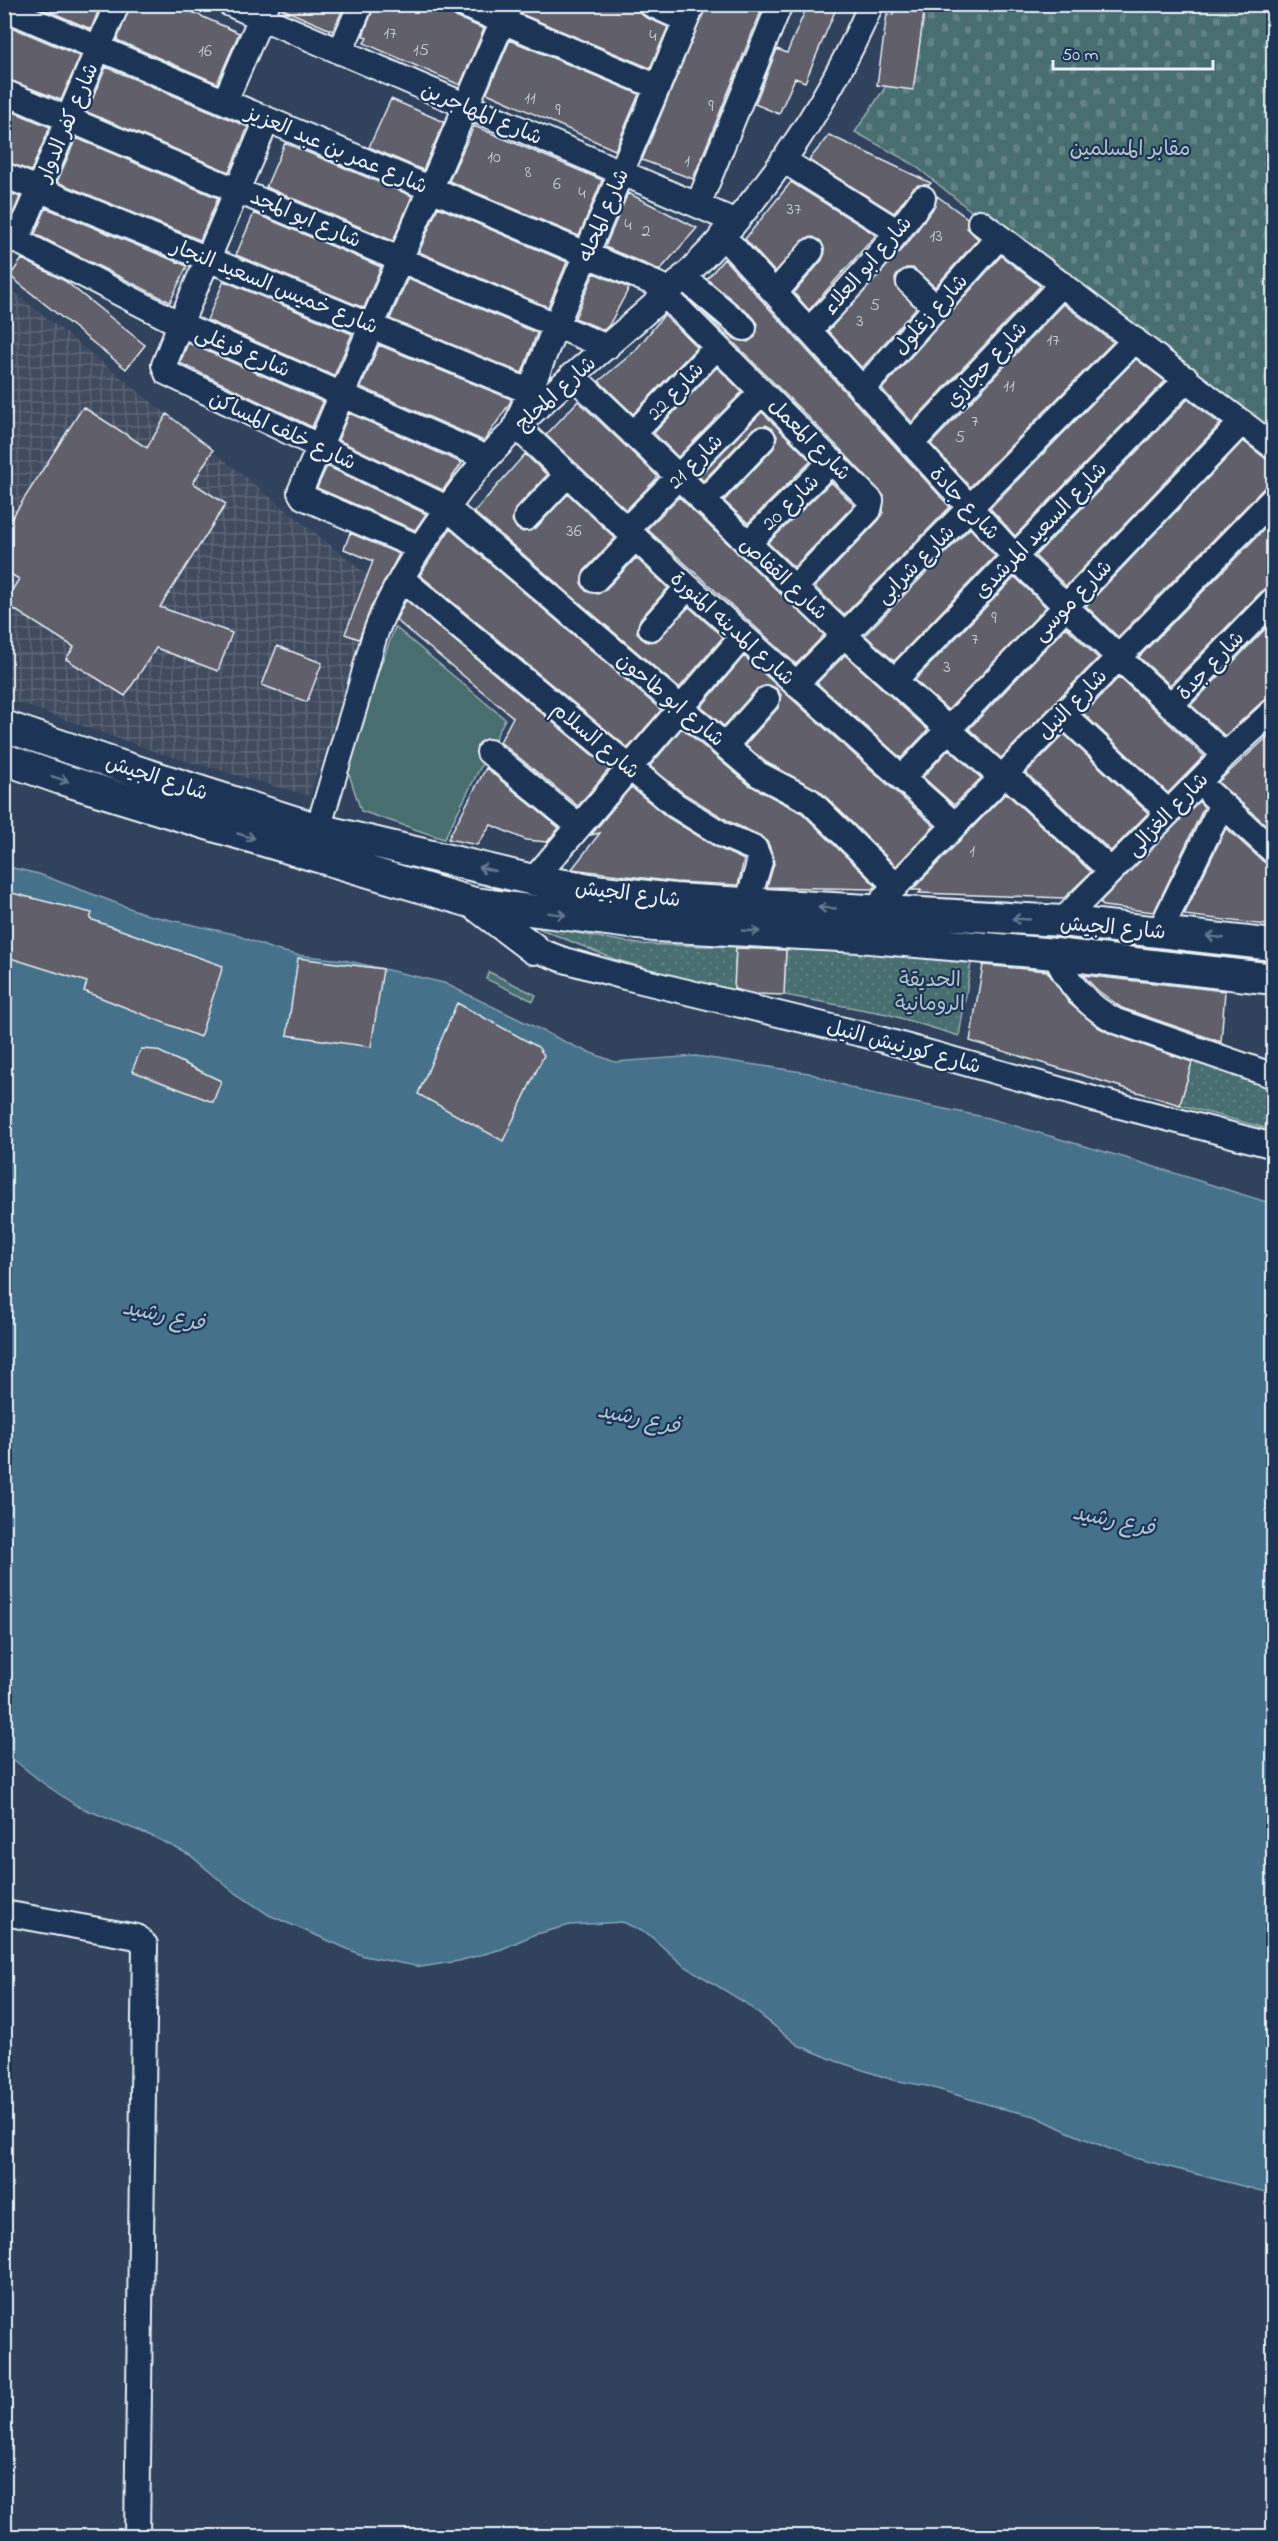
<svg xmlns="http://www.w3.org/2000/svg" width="1278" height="2541" font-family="'Indie Flower','Playpen Sans Arabic',sans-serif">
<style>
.industrial{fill:url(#industrial-grid)}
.grass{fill:#4a6e70;stroke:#99b0b4;stroke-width:1.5}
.cemetery{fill:url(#cemetery-stones);stroke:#99b0b4;stroke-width:1.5}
.park{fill:url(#park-dots);stroke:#99b0b4;stroke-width:1.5}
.water{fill:#45718a;stroke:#86a4b6;stroke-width:1.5}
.building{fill:#605f6a;stroke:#e8f1f8;stroke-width:1.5}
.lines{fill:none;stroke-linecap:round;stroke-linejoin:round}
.minor-casing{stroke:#e8f1f8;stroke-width:28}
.major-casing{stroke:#e8f1f8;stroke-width:34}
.minor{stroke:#1d3557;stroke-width:24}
.major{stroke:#1d3557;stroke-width:30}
.oneway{stroke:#64778f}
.labels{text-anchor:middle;stroke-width:4.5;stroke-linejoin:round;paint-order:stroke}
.number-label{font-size:18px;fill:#c6ccd4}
.street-label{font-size:21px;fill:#e8f1f8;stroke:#1d3557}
.park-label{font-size:21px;fill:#b1c3c8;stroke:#1d3557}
.water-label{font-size:22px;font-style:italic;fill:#afc4d2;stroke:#1d3557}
</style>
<defs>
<pattern id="industrial-grid" width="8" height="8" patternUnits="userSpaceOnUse" patternTransform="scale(1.5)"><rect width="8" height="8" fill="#3f4b61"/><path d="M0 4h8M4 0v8" fill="none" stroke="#5b6578"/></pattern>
<pattern id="cemetery-stones" width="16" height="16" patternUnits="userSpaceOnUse" patternTransform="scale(1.5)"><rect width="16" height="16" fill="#4a6e70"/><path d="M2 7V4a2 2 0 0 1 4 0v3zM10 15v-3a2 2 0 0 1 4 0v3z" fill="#648385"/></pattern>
<pattern id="park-dots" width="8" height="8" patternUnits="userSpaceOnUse" patternTransform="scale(1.5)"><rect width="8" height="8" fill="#4a6e70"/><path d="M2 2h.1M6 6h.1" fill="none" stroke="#648385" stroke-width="1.8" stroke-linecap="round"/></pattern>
</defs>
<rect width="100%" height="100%" fill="#31425d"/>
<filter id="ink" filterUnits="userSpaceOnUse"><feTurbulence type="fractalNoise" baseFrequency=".0167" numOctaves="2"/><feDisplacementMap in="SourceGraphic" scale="12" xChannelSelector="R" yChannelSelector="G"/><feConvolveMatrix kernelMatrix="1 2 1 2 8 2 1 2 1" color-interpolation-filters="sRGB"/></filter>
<g filter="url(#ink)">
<path class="industrial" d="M4,284l380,304 -75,208 -153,-44 -151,-54z"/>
<path class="grass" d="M395,627l110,92 -61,120 -83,-28 -16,-49z
M489,972l47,23 -3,6 -47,-22z"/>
<path class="cemetery" d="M925,5h348v435l-271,-204 -89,-72 -58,-32 31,-46 27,3z"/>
<path class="park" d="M516,919l70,16 53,9 97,3 -2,46 -120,-34z
M786,949l186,9 -13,78 -72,-22 -103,-19z
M1194,1054l79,21v23l-8,30 -85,-23z"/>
<path class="water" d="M4,866l35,8 109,41 86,19 38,15 25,6 47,5 100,23 134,65 37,14 81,-6 113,17 57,20 118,24 142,41 147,46v990l-146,-38 -59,-24 -33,-16 -35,-8 -73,-22 -34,-6 -57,-19 -38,-16 -54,-43 -61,-37 -35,-31 -25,-12 -53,3 -37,10 -31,14 -43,12 -38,6 -57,-11 -95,-41 -39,-26 -40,-34 -36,-18 -77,-31 -34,-23 -38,-30z"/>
<path class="building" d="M32,4h69l-10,25z
M131,4h43l65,29 -22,50 -100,-43z
M281,4h64l-12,27 -53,-23z
M375,4h73l2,8 6,5 28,12 -24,56 -96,-42 3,-5 -4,-2z
M524,4h113l2,8 6,5 23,10 -18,41 -129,-54z
M707,4h57l-71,175 -51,-19z
M808,4h30l-33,78 -10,-4 -16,36 -24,-10 22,-55 10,4z
M894,9l30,4 -11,77 -36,-5 10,-71 6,1z
M4,24l76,32 -19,44 -57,-22z
M510,40l129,54 -24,56 -128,-57z
M106,67l142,60 -19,45 -142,-60z
M391,99l53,23 -21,48 -54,-23z
M4,108l46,19 -19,44 -27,-10z
M474,126l128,54 -23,56 -130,-55z
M829,135l102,48 -2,2h-11l-6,4 -18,24 -85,-53z
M76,138l142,60 -18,42 -143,-58z
M285,143l127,53 -19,45 -127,-54z
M791,182l85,53 -67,75 -15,-17 28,-33 3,-7 -4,-12 -8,-4 -7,1 -31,34 -30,-33z
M4,191l16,6 -10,24 -6,-1z
M628,193l69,35 -37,42 -55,-23z
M937,196l30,22v10l11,11 -43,48 -22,-19h-7l-8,5 -3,6 1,7 20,22 -54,60 -34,-37 82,-91 25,-34z
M438,207l129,55 -19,45 -129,-55z
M46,208l141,58 -17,36 -135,-68z
M254,213l127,54 -17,41 -128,-53z
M1001,256l39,30 -128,136 -30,-33z
M22,259l43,22 80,64 -19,24 -116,-93z
M724,259l226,248 -106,108 -29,-28 64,-67 4,-7 1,-17 -42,-45 -142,-142 35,30 13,3 7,-5 3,-13 -4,-6 -47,-39z
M594,273l35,15 -20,37 -5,5 -29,-12z
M408,278l129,55 -15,40 -132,-54z
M224,281l128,53 -18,42 -127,-56z
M1063,304l50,38 -143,145 -39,-43z
M664,315l33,32 -64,67 -34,-33 36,-30z
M188,343l135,59 -11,25 -132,-64z
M379,345l132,54 -1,4 -26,38 -123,-54z
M1136,359l29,22 -150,155 -25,-28z
M717,367l25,25 -64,65 -24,-24z
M1188,399l32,25 -154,162 -31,-30z
M578,401l80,76 -32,33 -80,-75z
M83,407l64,41 20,-34 46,36 -20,33 33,21 -66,103 72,26 -14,38 -62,-23 -31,48 -59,-37 8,-12 -70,-44 15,-24 -15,-9v-40z
M762,412l49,49 -63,62 -24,-22 50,-53 3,-12 -4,-7 -7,-4 -13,4 -50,52 -4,-5z
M349,413l113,50 -19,27 -105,-50z
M1243,441l22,17 9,3v23l-10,4 -146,149 -32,-31z
M525,454l22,21 -32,34 -3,12 5,8 6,3 13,-4 32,-34 47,44 -31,33 -3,12 5,8 12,3 7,-4 31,-32 32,30 -28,31 -3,13 4,6 6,4 9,-1 33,-34 34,30 -44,51 -205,-176z
M327,466l99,48 -11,16 -98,-42z
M831,482l23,23 -60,62 -26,-24z
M679,497l145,138 -28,29 -149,-135z
M1274,519v66l-10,4 -94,96 -31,-28z
M970,528l25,28 -101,105 -29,-26z
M450,529l211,181 -33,38 -208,-173z
M350,533l49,21 -28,53 -12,32 -14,-5 28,-73 -29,-12z
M1015,577l31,30 -98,103 -33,-30z
M406,600l203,169 -31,37 -78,-64 13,-25 -117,-97z
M1274,620v76l-10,4 -39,36 -34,-31z
M1066,627l32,31 -97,100 -32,-29z
M277,646l45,17 -15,39 -45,-17z
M845,655l83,75 -27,28 -84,-75z
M744,656l190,170 -38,40 -76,-75 -54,-29 -21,-17 33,-37 3,-13 -5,-7 -7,-3 -12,4 -33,37 -23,-19z
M1119,677l85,79 -36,37 -84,-79z
M682,728l67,57 53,28 74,73 -3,3 -106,-2 7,-23 -1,-8 -5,-13 -7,-7 -31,-14 -47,-29 -33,-27z
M1274,731v101l-56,-50z
M1064,734l84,79 -37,38 -85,-78z
M949,749l32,29 -27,27 -31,-28z
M486,768l73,60 -12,14 -21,-2 -35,-15 -14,20 -29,-6z
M631,787l36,30 49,30 28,13 -6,25 -63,-3 -103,-13 28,-36 -9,2z
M1006,793l85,79 -27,26 -145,-5 3,-3h-10z
M1199,801l5,6 -50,105 -51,-6 -3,-4z
M1226,828l38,34 10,4v60l-90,-11z
M4,891l88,22 -2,6 133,47 -23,71 -116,-46 3,-9 -83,-26z
M736,948l50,2 -2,45 -29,-1 -21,-5z
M298,958l85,11 -12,78 -84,-12z
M983,965l64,6 22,32 29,24 13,7 81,28 -12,43 -210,-64z
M1083,975l142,16 -4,51 -99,-34 -25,-18z
M457,1003l81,44 6,8 -41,86 -85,-47z
M141,1049l15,1 65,31 -8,21 -81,-31z"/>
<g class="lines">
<defs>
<path id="minor" d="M230,4l504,217
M462,4l196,83
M651,4l35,16
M693,4l-137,321 -40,101 172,161 267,238
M4,8l666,282
M340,52l21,-48
M4,92l603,255
M225,101l42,-97
M267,120l-87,204 -16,41 3,8 280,135 311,266 52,27 86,85
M783,160l115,72
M4,175l539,222
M698,205l82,-201
M980,222l294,225
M4,234l176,90 307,134
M722,235l293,322 103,100 107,98
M17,240l100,-236
M683,277l61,51
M909,282l27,26
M775,293l36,-42
M665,295l206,206 -2,9 -75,78
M809,330c42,-42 80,-84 114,-132
M572,375l272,260 157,142
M862,390l136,-152
M633,434l84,-87
M911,444l151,-160
M703,502l60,-63
M526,518l42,-44
M627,529l135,-137
M747,544l85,-83
M420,548l-117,-51 -3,-5 210,-488
M402,579l273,226 48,30 32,14 5,12 -13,43
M595,580l40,-42
M651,628l37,-41
M894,681l293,-302
M796,684l339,-344
M1171,705l103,-106
M1063,714l105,98
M725,746l42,-47
M489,752l90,74
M1005,773l106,98
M902,778l340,-356
M1211,794l63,58
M318,829c14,-46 27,-91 41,-137 6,-21 11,-43 18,-63 16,-42 43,-83 69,-119 62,-89 143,-145 221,-217 85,-78 159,-182 204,-289
M533,880l210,-244
M884,898l390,-400
M1062,921l163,-166 49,-45
M1160,931l62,-127
M534,949l30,11 61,17 244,59 228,64 177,46
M1055,954c13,30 31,51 61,67l158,55
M4,1913l133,24 8,8 -8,591"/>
<path id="major" d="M4,726l114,39 200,64 215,51 70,11 71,8 388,22 212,24
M4,759l57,20 149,46 264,78 180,23 205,11 196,17 219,25
M476,905l58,44"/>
</defs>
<use href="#minor" class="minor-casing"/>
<use href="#major" class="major-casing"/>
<use href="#minor" class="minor"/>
<use href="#major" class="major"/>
</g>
<defs><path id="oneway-shaft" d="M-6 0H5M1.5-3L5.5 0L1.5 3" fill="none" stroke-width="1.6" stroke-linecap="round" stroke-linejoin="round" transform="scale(1.5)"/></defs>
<g class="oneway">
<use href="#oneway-shaft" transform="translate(60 779) rotate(19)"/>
<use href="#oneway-shaft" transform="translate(246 836) rotate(16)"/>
<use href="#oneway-shaft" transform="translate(487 869) rotate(-167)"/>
<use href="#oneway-shaft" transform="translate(827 908) rotate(-177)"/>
<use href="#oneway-shaft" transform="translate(557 914) rotate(7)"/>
<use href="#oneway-shaft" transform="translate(1021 919) rotate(-177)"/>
<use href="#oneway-shaft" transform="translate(751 931) rotate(3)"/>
<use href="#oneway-shaft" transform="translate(1215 937) rotate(-173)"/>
</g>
</g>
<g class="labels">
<g class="number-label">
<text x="390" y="38">17</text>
<text x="653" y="41">4</text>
<text x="421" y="55">15</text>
<text x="205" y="56">16</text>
<text x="530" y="103">11</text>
<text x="711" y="111">9</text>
<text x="558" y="115">9</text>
<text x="494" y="162">10</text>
<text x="687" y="166">1</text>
<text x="528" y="177">8</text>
<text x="557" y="189">6</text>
<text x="582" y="198">4</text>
<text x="794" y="214">37</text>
<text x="628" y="230">4</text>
<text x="646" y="236">2</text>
<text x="936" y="241">13</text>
<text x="875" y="310">5</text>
<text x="860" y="326">3</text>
<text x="1053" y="345">17</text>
<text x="1009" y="391">11</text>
<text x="975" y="426">7</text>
<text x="960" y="442">5</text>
<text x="574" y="536">36</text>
<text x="994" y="623">9</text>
<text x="975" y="644">7</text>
<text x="947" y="672">3</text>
<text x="972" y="856">1</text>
</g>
<g class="street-label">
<text transform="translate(482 113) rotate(23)" y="7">شارع المهاجرين</text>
<text transform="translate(67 122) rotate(-67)" y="7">شارع كفر الدوار</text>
<text transform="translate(337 149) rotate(23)" y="7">شارع عمر بن عبد العزيز</text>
<text transform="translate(603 215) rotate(-67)" y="7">شارع المحله</text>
<text transform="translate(306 218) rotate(23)" y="7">شارع ابو المجد</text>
<text transform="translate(867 265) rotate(-49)" y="7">شارع ابو العلاء</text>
<text transform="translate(275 286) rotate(22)" y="7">شارع خميس السعيد النجار</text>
<text transform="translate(930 314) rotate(-48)" y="7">شارع زغلول</text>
<text transform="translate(243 351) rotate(23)" y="7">شارع فرغلى</text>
<text transform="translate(986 364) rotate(-47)" y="7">شارع حجازي</text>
<text transform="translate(675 391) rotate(-46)" y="7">شارع 22</text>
<text transform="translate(555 393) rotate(-42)" y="7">شارع المحلج</text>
<text transform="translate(283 430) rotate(25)" y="7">شارع خلف المساكن</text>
<text transform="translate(810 439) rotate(45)" y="7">شارع المعمل</text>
<text transform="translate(695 461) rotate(-45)" y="7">شارع 21</text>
<text transform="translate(790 502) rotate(-44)" y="7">شارع 20</text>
<text transform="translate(965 503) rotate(47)" y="7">شارع جادة</text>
<text transform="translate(1040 530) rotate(-46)" y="7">شارع السعيد المرشدى</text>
<text transform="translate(915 564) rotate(-45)" y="7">شارع شرابى</text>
<text transform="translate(784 578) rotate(43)" y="7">شارع القفاص</text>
<text transform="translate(1072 600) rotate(-46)" y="7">شارع موسى</text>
<text transform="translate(733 628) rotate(42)" y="7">شارع المدينه المنورة</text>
<text transform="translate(1210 665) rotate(-46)" y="7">شارع جدة</text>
<text transform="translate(671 699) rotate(40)" y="7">شارع ابو طاحون</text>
<text transform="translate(1072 704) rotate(-46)" y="7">شارع النيل</text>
<text transform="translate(596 740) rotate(40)" y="7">شارع السلام</text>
<text transform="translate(157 777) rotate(18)" y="7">شارع الجيش</text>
<text transform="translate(1167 814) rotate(-46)" y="7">شارع الغزالى</text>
<text transform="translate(628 893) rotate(7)" y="7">شارع الجيش</text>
<text transform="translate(1113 927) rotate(5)" y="7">شارع الجيش</text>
<text transform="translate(904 1046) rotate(15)" y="7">شارع كورنيش النيل</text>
</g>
<g class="park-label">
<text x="1130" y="155">مقابر المسلمين</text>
<text x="930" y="986">الحديقة<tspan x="930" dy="24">الرومانية</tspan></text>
</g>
<g class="water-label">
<text transform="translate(164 1314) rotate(12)" y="8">فرع رشيد</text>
<text transform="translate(639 1417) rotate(12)" y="8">فرع رشيد</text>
<text transform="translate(1114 1519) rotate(12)" y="8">فرع رشيد</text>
</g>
</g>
<rect width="1278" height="2541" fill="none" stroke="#1d3557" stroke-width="24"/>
<rect x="12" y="12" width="1254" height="2517" fill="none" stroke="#e8f1f8" stroke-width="2" filter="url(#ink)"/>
<path d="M1053 60v9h160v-9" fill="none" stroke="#e8f1f8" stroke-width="3"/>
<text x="1062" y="60" font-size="18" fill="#e8f1f8" stroke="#1d3557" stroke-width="4.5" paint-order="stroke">50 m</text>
</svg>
